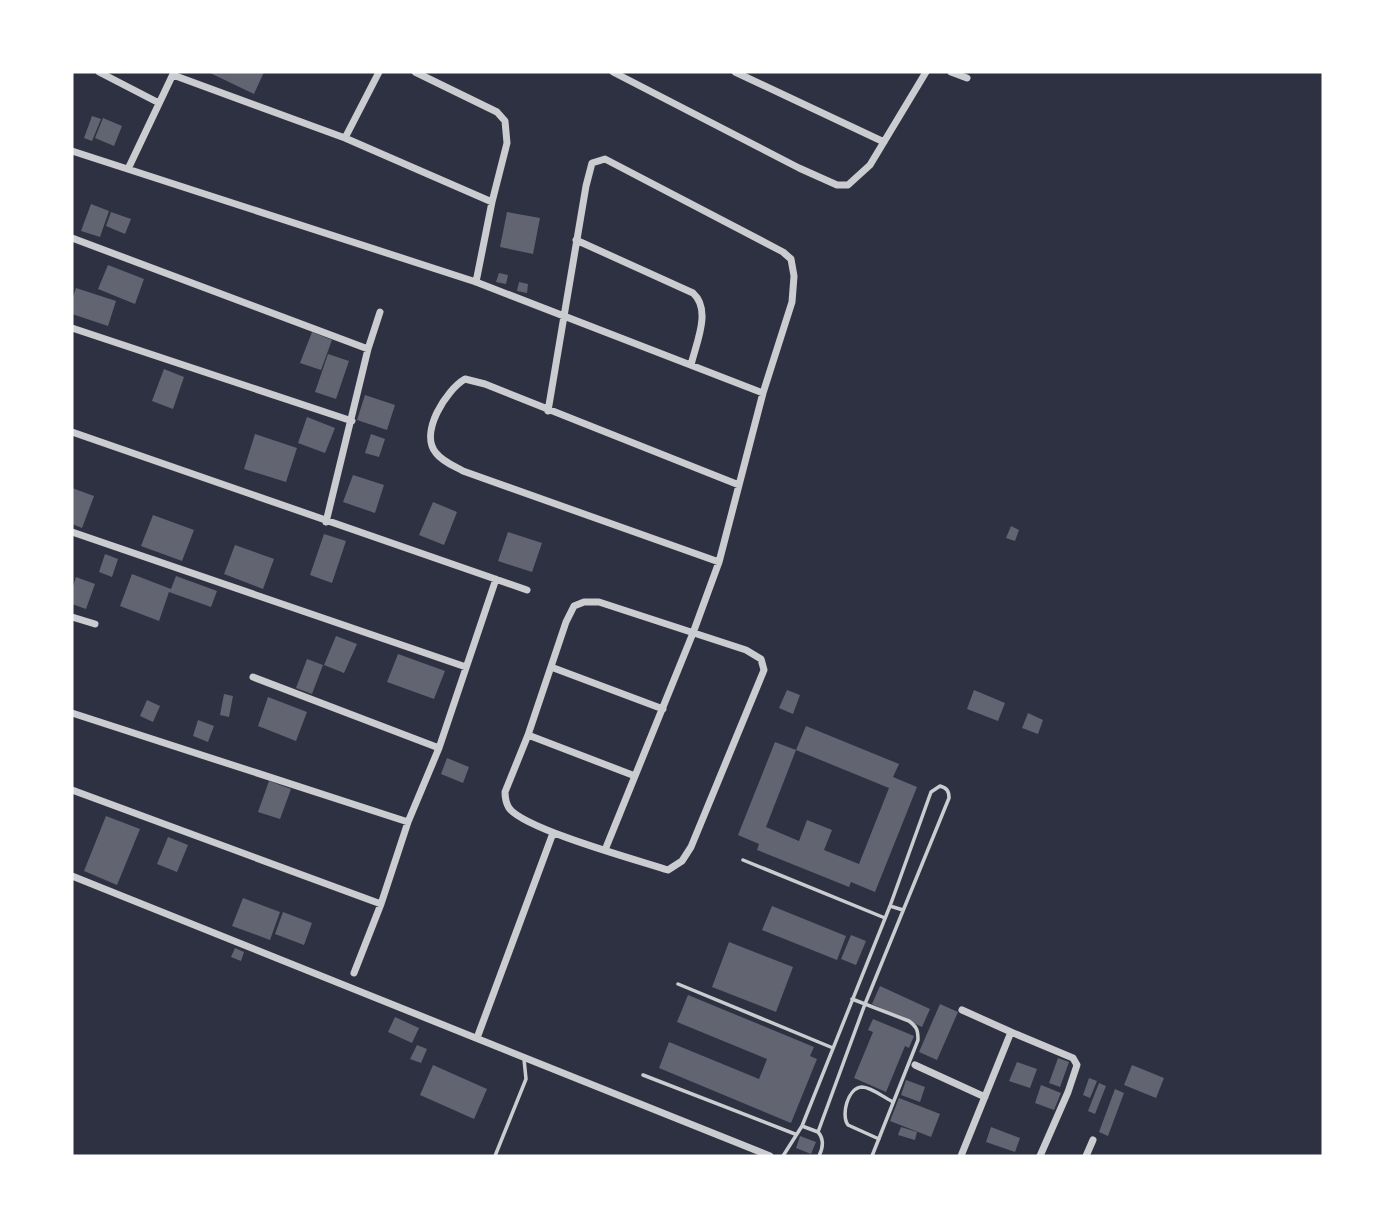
<svg xmlns="http://www.w3.org/2000/svg" width="1395" height="1228" font-family="'IBM Plex Serif',serif">
<style>
.building{fill:#626471}
.lines{fill:none;stroke-linecap:round;stroke-linejoin:round}
.service{stroke:#caccd0;stroke-width:3.5}
.minor{stroke:#caccd0;stroke-width:7}
</style>
<rect width="100%" height="100%" fill="#2d3142"/>
<path class="building" d="M208,72h56l-10,22z
M92,116l9,3 -9,22 -8,-3z
M103,118l19,8 -8,20 -19,-8z
M91,204l18,7 -9,26 -19,-6z
M111,212l20,7 -6,15 -19,-8z
M507,212l33,6 -7,36 -33,-7z
M108,265l36,14 -9,25 -37,-15z
M499,273l9,2 -2,9 -10,-2z
M519,282l9,2 -1,9 -10,-2z
M76,288l40,13 -8,25 -36,-12v-14z
M312,332l20,8 -11,30 -21,-7z
M328,354l21,7 -13,38 -21,-7z
M164,369l20,8 -11,32 -21,-8z
M365,395l30,10 -8,25 -30,-10z
M307,417l28,11 -10,25 -27,-10z
M255,434l42,14 -11,34 -42,-13z
M371,434l14,5 -6,18 -14,-4z
M353,475l31,10 -9,28 -32,-11z
M72,488l22,8 -12,32 -10,-4z
M433,502l24,10 -13,33 -25,-10z
M153,515l41,15 -12,31 -41,-15z
M1011,526l8,4 -4,11 -9,-3z
M508,532l34,11 -10,29 -34,-11z
M324,534l22,7 -14,42 -22,-8z
M235,545l39,14 -11,30 -39,-15z
M105,554l13,5 -6,18 -13,-5z
M132,574l39,15 5,-13 41,15 -6,16 -42,-15 -10,29 -39,-15z
M76,577l19,7 -9,25 -14,-5v-14z
M336,636l21,8 -13,29 -20,-8z
M398,654l47,17 -11,28 -47,-17z
M307,659l16,6 -11,29 -16,-6z
M787,690l13,5 -7,19 -14,-6z
M974,690l31,13 -7,18 -31,-12z
M224,694l9,2 -4,21 -9,-2z
M268,697l39,15 -11,29 -38,-15z
M147,700l13,6 -7,16 -13,-6z
M1028,713l15,7 -5,14 -16,-6z
M198,720l16,6 -6,16 -15,-6z
M806,726l93,38 -6,13 24,10 -42,105 -24,-10 -2,5 -92,-37 2,-6 -21,-9 37,-93 21,8 -30,77 33,14 8,-21 25,10 -8,20 35,14 30,-76 -93,-38z
M447,758l22,9 -6,16 -22,-9z
M269,781l22,8 -11,30 -22,-7z
M106,816l34,13 -23,56 -33,-14z
M168,837l20,8 -11,27 -20,-8z
M243,898l37,14 -10,28 -38,-14z
M772,906l74,30 -9,24 -75,-30z
M283,912l29,11 -8,22 -29,-11z
M851,935l15,6 -10,24 -15,-6z
M729,942l64,25 -17,45 -64,-25z
M235,948l9,4 -3,9 -10,-4z
M880,986l50,23 -8,18 -50,-23z
M688,995l126,52 -4,9 7,3 -26,64 -132,-55 10,-26 90,37 8,-20 -90,-37z
M940,1004l18,8 -21,48 -18,-8z
M395,1017l24,11 -7,15 -24,-11z
M873,1019l41,17 -5,12 -4,-2 -19,46 -32,-14 19,-46 -5,-2z
M417,1045l10,4 -6,14 -11,-4z
M1058,1058l11,4 -9,25 -11,-4z
M1017,1062l20,7 -7,19 -21,-7z
M433,1065l54,24 -13,30 -54,-24z
M1132,1065l32,13 -8,20 -32,-13z
M1089,1078l8,3 -7,17 -7,-3z
M906,1080l19,7 -5,15 -19,-7z
M1099,1083l7,3 -11,28 -7,-3z
M1041,1085l20,8 -7,17 -19,-7z
M1115,1089l9,4 -16,43 -9,-4z
M899,1098l41,16 -9,23 -41,-16z
M901,1127l16,5 -2,8 -17,-5z
M991,1127l29,11 -5,14 -29,-10z
M800,1136l16,6 -5,12 -15,-6z"/>
<g class="lines">
<path class="service" d="M743,860l142,58
M890,906l13,4
M678,984l155,64
M852,999l57,22c8,6 9,9 9,19l-46,116
M643,1075l152,59
M802,1126l16,6
M879,1139l-31,-14c-7,-9 -1,-37 14,-38 9,0 23,11 31,15
M495,1156l31,-77 -2,-20
M783,1156l19,-30 88,-220 41,-114 9,-6c7,2 9,5 9,12l-84,206 -47,128c6,7 5,16 1,24"/>
<path class="minor" d="M99,72l60,31
M415,72l82,40 8,9 2,22 -15,59 -16,80
M613,72l186,96 38,17h11l22,-20 56,-93
M735,72l149,70
M951,72l16,6
M173,75l172,63 147,64
M345,138l34,-66
M72,151l404,131 287,111
M128,169l46,-97
M72,238l296,111
M576,240l117,53c19,17 3,50 -2,72
M72,328l280,93
M548,411l38,-225 6,-23 13,-4 178,93 8,7 3,17 -2,26 -29,91 -44,169 -26,71 -88,217
M72,432l455,158
M326,522l42,-173 12,-37
M72,532l394,135
M719,562l-256,-91c-9,-5 -20,-9 -27,-18 -17,-20 10,-63 29,-74l20,5 254,101
M584,602h15l147,48 15,9 3,11 -73,177 -9,14 -14,9c-31,-10 -144,-41 -159,-62 -3,-5 -4,-11 -4,-16l23,-57 38,-113 8,-16z
M72,617l23,7
M551,667l112,42
M253,677l186,71
M72,713l336,109
M528,735l107,41
M72,790l309,114
M72,876l698,280
M354,973l27,-69 27,-82 31,-74 57,-169
M962,1010l49,22
M477,1038l76,-205
M915,1065l70,32
M961,1156l50,-124 62,26 4,7 -9,27 -28,64
M1086,1156l7,-16"/>
</g>
<rect width="1395" height="1228" fill="none" stroke="#ffffff" stroke-width="147"/>
</svg>
